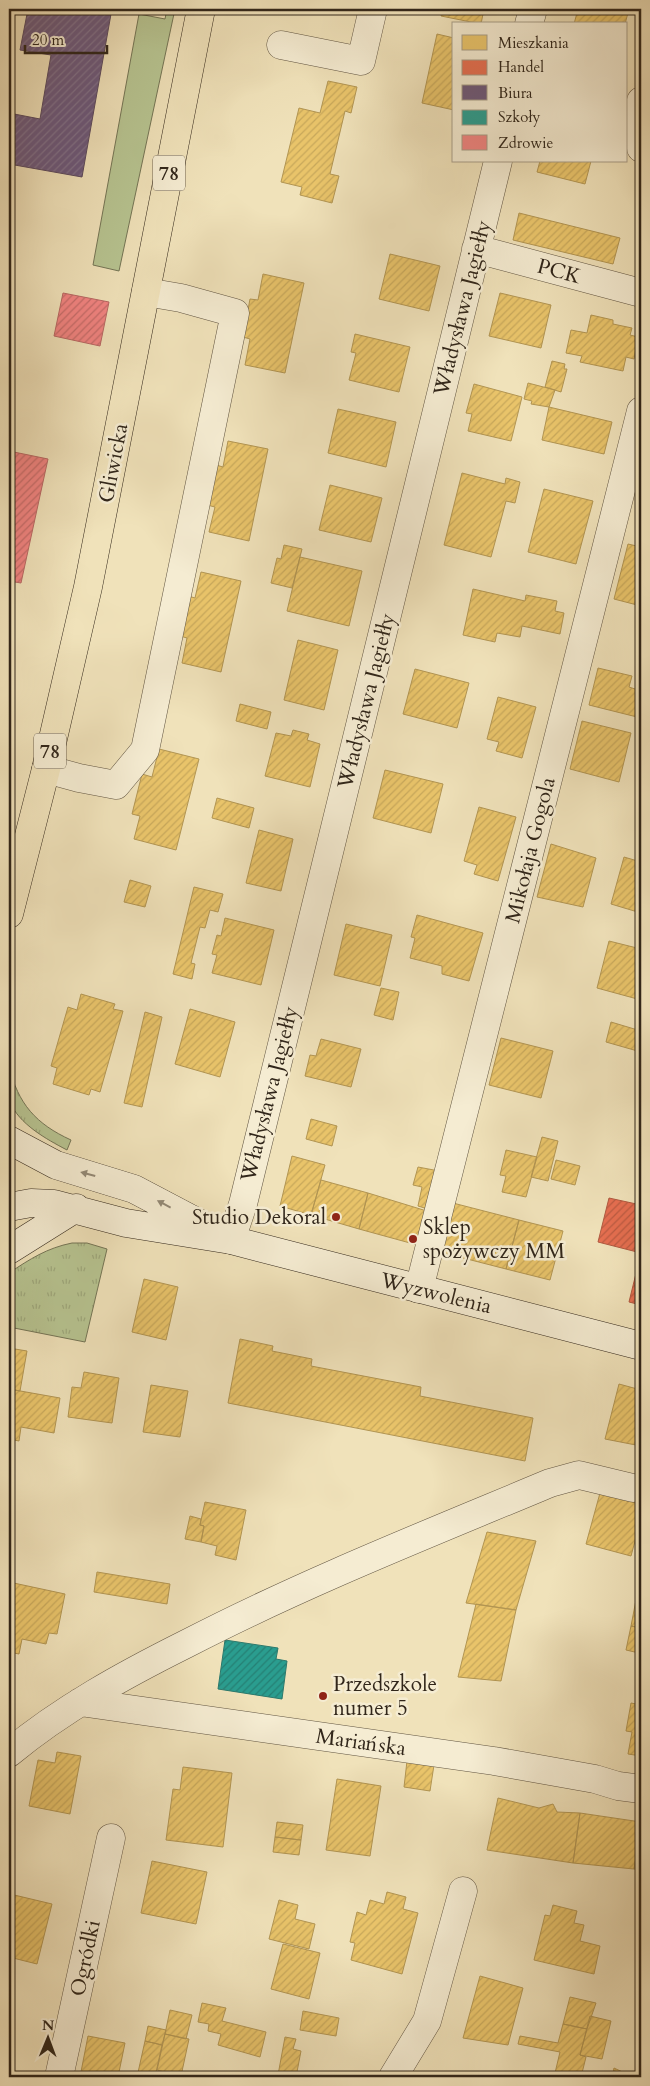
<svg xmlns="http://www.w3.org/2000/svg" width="650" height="2086" font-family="Cardo,serif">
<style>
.grass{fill:url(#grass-tufts);stroke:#747556}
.park{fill:#b7c491;stroke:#747556}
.homes{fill:url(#homes-hatch);stroke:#b29552}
.shops{fill:url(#shops-hatch);stroke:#b05940}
.offices{fill:url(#offices-hatch);stroke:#5b4a5d}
.schools{fill:url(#schools-hatch);stroke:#2c796c}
.health{fill:url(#health-hatch);stroke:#b86863}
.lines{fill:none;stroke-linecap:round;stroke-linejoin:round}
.street-casing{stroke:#615542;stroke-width:29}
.secondary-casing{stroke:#31261a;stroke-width:29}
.primary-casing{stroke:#31261a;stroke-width:29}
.street{stroke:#f5ecd2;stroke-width:28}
.secondary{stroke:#f5ecd2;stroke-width:28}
.primary{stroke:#f0e2ba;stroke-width:28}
.oneway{fill:#938976}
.poi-dot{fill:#8f2418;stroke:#f5ecd2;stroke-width:2}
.labels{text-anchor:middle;stroke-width:5;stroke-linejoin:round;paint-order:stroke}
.shield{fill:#f5ecd2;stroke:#6c6151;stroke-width:1}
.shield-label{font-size:20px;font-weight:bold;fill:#31261a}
.street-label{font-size:21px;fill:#31261a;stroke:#f5ecd2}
.poi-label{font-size:21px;fill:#31261a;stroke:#f5ecd2;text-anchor:start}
</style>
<defs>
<pattern id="grass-tufts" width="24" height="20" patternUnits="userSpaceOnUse" patternTransform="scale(1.25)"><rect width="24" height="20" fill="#b7c491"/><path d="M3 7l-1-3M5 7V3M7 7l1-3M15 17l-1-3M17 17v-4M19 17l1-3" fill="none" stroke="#9ea87c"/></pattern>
<pattern id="homes-hatch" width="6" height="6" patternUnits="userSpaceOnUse" patternTransform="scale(1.25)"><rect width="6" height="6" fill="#e9c46a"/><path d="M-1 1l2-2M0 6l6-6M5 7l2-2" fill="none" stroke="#c8a85b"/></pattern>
<pattern id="shops-hatch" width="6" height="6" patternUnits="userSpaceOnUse" patternTransform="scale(1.25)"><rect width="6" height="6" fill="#e76f51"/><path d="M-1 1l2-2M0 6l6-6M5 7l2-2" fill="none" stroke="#bc5b42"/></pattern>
<pattern id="offices-hatch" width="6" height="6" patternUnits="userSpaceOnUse" patternTransform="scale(1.25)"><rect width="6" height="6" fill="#6d597a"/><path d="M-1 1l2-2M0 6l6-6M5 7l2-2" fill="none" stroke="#82728a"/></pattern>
<pattern id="schools-hatch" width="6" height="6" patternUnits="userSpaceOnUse" patternTransform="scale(1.25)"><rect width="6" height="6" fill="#2a9d8f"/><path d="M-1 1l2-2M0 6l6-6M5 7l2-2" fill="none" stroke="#258074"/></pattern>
<pattern id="health-hatch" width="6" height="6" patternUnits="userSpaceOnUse" patternTransform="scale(1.25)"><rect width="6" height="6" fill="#f28482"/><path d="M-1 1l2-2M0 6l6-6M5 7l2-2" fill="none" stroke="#c56c6a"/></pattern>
</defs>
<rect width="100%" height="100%" fill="#f0e2ba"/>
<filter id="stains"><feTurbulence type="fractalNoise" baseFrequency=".004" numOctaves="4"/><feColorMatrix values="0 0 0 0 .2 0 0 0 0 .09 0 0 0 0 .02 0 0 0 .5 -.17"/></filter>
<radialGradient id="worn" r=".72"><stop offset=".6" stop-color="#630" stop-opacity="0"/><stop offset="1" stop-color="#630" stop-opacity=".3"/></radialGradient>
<path class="grass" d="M9,1066c9,38 27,58 62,74l-4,10c-21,-11 -48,-26 -57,-48 -4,-10 -1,-26 -1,-36z
M72,1243h15l20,6 -22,93 -76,-15v-54c21,-14 38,-25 63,-30z"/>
<path class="park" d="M167,9h8l-56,262 -26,-6 46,-251 26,5z"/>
<path class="homes" d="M443,9h41l-3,15 -40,-8z
M578,9h51l-4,15h-51z
M437,34l17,4v72l-32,-7z
M328,81l29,6 -6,26 -6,-2 -15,63 9,2 -7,27 -32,-8 2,-8 -21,-5 18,-74 21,5z
M540,161h51l-6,23 -48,-12z
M519,213l101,25 -7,26 -100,-24z
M390,254l50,12 -11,45 -50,-12z
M263,274l41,9 -19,90 -40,-8 5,-26 -7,-2 7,-38 8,1z
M500,293l51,12 -10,43 -52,-12z
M591,315l22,5v4l19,4 -2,7 8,2 -4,22 -8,-2 -3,14 -43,-9 2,-6 -16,-3 5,-23 16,3z
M355,334l55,13 -11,45 -50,-12 7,-27 -5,-1z
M552,361l13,3 -1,5h3l-6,23 -16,-5z
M528,383l27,7 -6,17 -18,-3 1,-3 -8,-2z
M474,384l48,13 -11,44 -43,-10 4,-17 -6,-1z
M549,407l63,15 -8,32 -62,-14z
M338,409l58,13 -10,45 -58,-14z
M228,441l40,8 -19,92 -40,-9 6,-25 -8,-2 9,-40 7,2z
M462,473l43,11 1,-6 14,4 -5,21 -9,-2 -15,56 -47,-12z
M330,485l52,13 -11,44 -52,-12z
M544,489l49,12 -17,63 -48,-12z
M628,544l13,3v59l-27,-7z
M284,545l18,4 -10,39 -21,-5 6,-25 4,1z
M300,557l62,14 -13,55 -62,-15z
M201,572l40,9 -20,91 -39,-9 5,-25 -7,-2 8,-40 7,2z
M473,589l52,12 1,-6 31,6 -2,10 9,2 -4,21 -38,-8 -2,11 -23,-4 -2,9 -32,-7z
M298,640l40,10 -14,60 -40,-10z
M598,668l34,8 -3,11 12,4v27l-52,-13z
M415,669l54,14 -12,45 -54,-14z
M498,697l38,10 -14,51 -26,-7 3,-9 -12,-3z
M240,704l31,8 -4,17 -31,-8z
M582,721l49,12 -12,49 -49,-13z
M293,730l16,4 -2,6 13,4 -10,43 -45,-11 11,-43 15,3z
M159,749l40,10 -23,91 -42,-11 6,-23 -8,-2 10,-40 10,3z
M385,770l58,14 -12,49 -58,-15z
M217,798l37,10 -5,20 -37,-10z
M479,807l37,10 -18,64 -24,-7 3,-9 -13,-4z
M259,830l34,9 -12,52 -35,-8z
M551,844l45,14 -13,49 -46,-10z
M624,857l17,5v51l-30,-9z
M130,880l21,6 -6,21 -21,-5z
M194,887l29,7 -5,18 -8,-2 -5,18 -5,-1 -9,36 4,1 -3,15 -19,-5z
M417,915l66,18 -14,48 -27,-7v-8l-32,-8 5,-20 -4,-1z
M225,918l49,12 -13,55 -49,-12 5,-18 -5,-1 5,-19 4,1z
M346,924l46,11 -12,51 -46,-11z
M609,941l32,8v51l-44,-12z
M381,988l18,4 -6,28 -19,-5z
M81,994l34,10 -2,5 10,2 -23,81 -9,-3 -2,6 -36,-11 4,-16 -6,-2 17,-59 9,3z
M190,1009l45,13 -15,55 -45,-13z
M145,1012l17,5 -20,90 -18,-4z
M611,1022l30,9v21l-35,-10z
M501,1038l52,13 -12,47 -52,-13z
M321,1039l40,10 -10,38 -46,-11 5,-21 6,1z
M311,1119l26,7 -5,20 -26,-7z
M542,1137l16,4 -10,40 -17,-4z
M506,1150l31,7 -11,40 -24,-5 4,-16 -6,-1z
M292,1156l33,9 -14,50 -31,-9z
M556,1160l24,6 -5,19 -24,-6z
M418,1167l21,4 -8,39 -13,-4 4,-19 -9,-2z
M321,1180l47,13 -9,36 -48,-14z
M368,1193l62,19 -9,34 -62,-17z
M449,1202l70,18 -13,49 -70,-18z
M519,1220l44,11 -13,49 -44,-11z
M144,1279l34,8 -12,53 -34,-8z
M240,1339l33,7 -1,5 40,8 -1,7 110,21 -1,9 113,22 -8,43 -297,-58z
M9,1348l18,3 -7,40 -11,-2z
M84,1372l35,6 -7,45 -44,-6 4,-30 9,1z
M619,1384l22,6v56l-36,-7z
M151,1385l37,6 -8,46 -37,-5z
M9,1389l51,9 -6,35 -33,-6 -2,14 -10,-2z
M600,1493l41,11v15l-10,37 -45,-12z
M205,1502l41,8 -10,50 -21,-5 2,-9 -16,-4 3,-16 -4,-1z
M190,1516l11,3 -1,6 4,1 -3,16 -16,-3z
M487,1532l49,9 -20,69 -50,-7z
M97,1572l73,12 -3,20 -73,-12z
M9,1582l56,12 -8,40 -8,-1 -3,11 -24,-5 -3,15 -10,-2z
M636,1600l5,1v27l-10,-2z
M476,1604l40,6 -15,71 -43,-4z
M631,1626l10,2 -2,25 -13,-3z
M631,1703l10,2v51l-13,-2 4,-22 -6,-1z
M57,1752l24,4 -11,58 -41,-8 9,-46 17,3z
M407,1761l27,4 -4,26 -26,-4z
M183,1767l49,6 -9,74 -57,-7 7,-51 7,1z
M337,1779l44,7 -11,70 -44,-6z
M9,1781h4l-4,25z
M498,1798l41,10 14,-4 4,8 23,1 -7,50 -86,-13z
M580,1813l61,9 -7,47 -61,-6z
M277,1822l26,3 -2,15 -26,-3z
M641,1829v41l-7,-1z
M275,1837l26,3 -2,15 -26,-3z
M152,1861l55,11 -11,52 -55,-11z
M387,1892l19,5 -3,12 15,4 -16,61 -51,-14 4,-17 -5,-1 7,-30 9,3 4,-15 14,4z
M10,1894l42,10 -15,60 -28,-7z
M279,1900l19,5 -3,14 20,5 -6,25 -40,-10z
M553,1905l24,6 -3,12 10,2 -4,16 20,5 -6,28 -60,-14 11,-45 5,1z
M283,1944l37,9 -11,46 -38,-10z
M480,1976l43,12 -15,57 -45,-7z
M570,1997l26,6 -9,26 -24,-5z
M202,2003l24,5 -4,13 44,11 -6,25 -42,-12 3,-11 -13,-3 1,-7 -11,-2z
M170,2010l22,5 -6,24 -21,-5z
M303,2011l36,7 -3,18 -36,-6z
M590,2016l21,5 -9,38 -22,-4z
M563,2024l24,5 -7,26 6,2 -5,20 -26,-4 5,-21 -42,-8 2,-8 38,7z
M148,2026l18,4 -4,15 -17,-4z
M165,2034l24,5 -8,37 -24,-6z
M88,2036l37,7 -7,34h-38z
M285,2037l11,2 -3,10 8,2 -5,26 -18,-2z
M145,2041l17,4 -7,32h-18z
M614,2068l15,7 -1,2h-16z
M270,2074l8,1 9,2h-18z"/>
<path class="shops" d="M609,1198l32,7v48l-43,-11z
M641,1253v52l-12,-3z"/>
<path class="offices" d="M28,9h53l30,5 -29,163 -73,-13v-51l31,6 11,-64 -31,-5z"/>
<path class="schools" d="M225,1640l53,8 -2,11 11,2 -5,38 -64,-10z"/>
<path class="health" d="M63,293l46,9 -9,44 -46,-10z
M9,451l39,8 -27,124 -12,-2z"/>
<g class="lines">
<defs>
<path id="street" d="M529,24l4,-15
M281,45l80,16 12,-52
M641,101l-2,8 2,39
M476,249l165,44
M46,769l33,9 37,7 29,-35 90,-437 -54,-15 -35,-6
M231,1240l12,-36 255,-1043
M419,1289l222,-878
M80,1702l414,59 101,18 23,7 23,3
M9,1753c53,-44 115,-78 177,-109 118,-61 242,-110 364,-161l29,-8 54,13
M59,2077l52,-239
M393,2077l34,-56 36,-130"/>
<path id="secondary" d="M9,1140l47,25 78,24 76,40
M9,1207l22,-4 23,1 72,19 105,17 410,106
M9,1250l67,-42"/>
<path id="primary" d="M9,914l37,-145 42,-182 113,-578"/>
</defs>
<use href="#street" class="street-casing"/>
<use href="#secondary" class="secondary-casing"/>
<use href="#primary" class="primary-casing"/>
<use href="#street" class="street"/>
<use href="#secondary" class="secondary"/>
<use href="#primary" class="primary"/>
</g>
<defs><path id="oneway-solid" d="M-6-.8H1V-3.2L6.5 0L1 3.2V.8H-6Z" transform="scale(1.25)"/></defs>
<g class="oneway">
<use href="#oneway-solid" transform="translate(88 1174) rotate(-165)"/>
<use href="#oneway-solid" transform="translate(164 1204) rotate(-152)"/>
</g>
<g class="poi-dot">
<circle cx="336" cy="1217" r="5"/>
<circle cx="413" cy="1239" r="5"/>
<circle cx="323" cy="1696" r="5"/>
</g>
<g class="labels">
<g class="shield">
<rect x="153" y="155.5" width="32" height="35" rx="4"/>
<rect x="34" y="733.5" width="32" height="35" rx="4"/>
</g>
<g class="shield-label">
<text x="169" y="180">78</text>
<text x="50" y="758">78</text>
</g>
<g class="street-label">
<text transform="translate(559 271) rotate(15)" y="7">PCK</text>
<text transform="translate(462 308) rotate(-76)" y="7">Władysława Jagiełły</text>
<text transform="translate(113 463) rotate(-79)" y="7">Gliwicka</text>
<text transform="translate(366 701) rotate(-76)" y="7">Władysława Jagiełły</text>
<text transform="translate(530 850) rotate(-76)" y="7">Mikołaja Gogola</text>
<text transform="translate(269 1094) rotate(-76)" y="7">Władysława Jagiełły</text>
<text transform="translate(436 1293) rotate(14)" y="7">Wyzwolenia</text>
<text transform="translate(361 1742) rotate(8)" y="7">Mariańska</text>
<text transform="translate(85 1958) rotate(-78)" y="7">Ogródki</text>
</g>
<g class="poi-label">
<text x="326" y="1224" text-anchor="end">Studio Dekoral</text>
<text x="423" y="1234">Sklep<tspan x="423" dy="24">spożywczy MM</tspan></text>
<text x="333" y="1691">Przedszkole<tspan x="333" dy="24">numer 5</tspan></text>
</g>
</g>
<rect width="650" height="2086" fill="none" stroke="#f0e2ba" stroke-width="30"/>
<rect x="10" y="10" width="630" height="2066" fill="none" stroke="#31261a" stroke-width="2.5"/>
<rect x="15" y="15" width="620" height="2056" fill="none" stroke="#31261a"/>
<rect x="452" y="22" width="175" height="140" fill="#f5ecd2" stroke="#a79d88"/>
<rect x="462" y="35" width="25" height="15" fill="#e9c46a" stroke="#a79d88"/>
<text x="498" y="48" font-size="15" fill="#31261a">Mieszkania</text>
<rect x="462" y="60" width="25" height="15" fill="#e76f51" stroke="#a79d88"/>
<text x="498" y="72" font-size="15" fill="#31261a">Handel</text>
<rect x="462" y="85" width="25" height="15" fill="#6d597a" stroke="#a79d88"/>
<text x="498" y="98" font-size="15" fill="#31261a">Biura</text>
<rect x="462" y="110" width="25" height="15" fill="#2a9d8f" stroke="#a79d88"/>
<text x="498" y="122" font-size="15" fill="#31261a">Szkoły</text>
<rect x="462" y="135" width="25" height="15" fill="#f28482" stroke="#a79d88"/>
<text x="498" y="148" font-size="15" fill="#31261a">Zdrowie</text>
<g transform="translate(48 2038) rotate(1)" stroke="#f5ecd2" stroke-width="4" paint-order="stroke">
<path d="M0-4L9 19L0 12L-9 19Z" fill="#31261a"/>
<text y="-8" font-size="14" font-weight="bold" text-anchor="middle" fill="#31261a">N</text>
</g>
<path d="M25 45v8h82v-8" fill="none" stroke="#31261a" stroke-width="2.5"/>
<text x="32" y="45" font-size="15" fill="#31261a" stroke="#f5ecd2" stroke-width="4" paint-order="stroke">20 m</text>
<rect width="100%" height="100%" filter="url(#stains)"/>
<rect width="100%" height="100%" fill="url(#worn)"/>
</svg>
